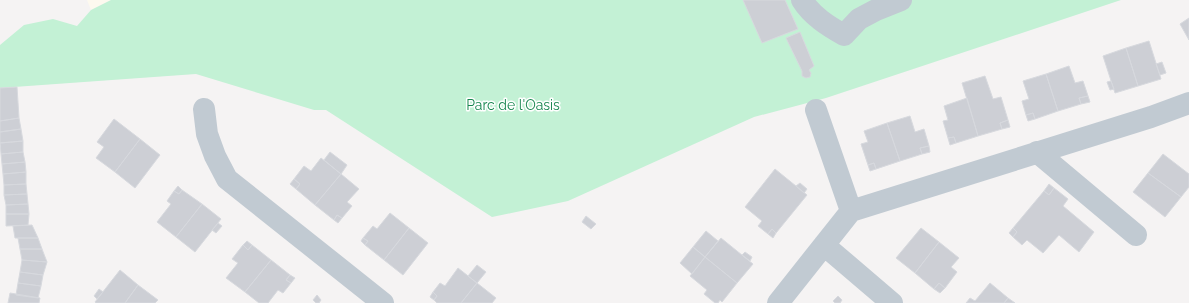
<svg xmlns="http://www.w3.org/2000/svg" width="1189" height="303" font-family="Raleway,sans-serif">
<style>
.commercial{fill:#fdf9ef}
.green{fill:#c3f1d5}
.building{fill:#cdcfd5;stroke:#d7d9de}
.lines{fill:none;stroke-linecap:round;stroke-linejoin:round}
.minor{stroke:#c1cad2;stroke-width:22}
.labels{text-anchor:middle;stroke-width:3;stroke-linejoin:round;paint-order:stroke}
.park-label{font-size:14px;fill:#17864f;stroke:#fff}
</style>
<rect width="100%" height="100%" fill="#f5f3f3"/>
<path class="commercial" d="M87,0h24l-20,10z"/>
<path class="green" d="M111,0h1010l-295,98 -72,19 -186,84 -76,16 -166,-107h-12l-118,-36 -196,14v-43l24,-20 29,-6 24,7 14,-16z"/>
<path class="building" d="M743,0h42l13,29 -36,14z
M1189,18v22l-9,-16z
M800,32l14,34 -5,4 2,3 -1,4 -4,1 -4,-2v-5l-16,-33z
M1149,41l12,38 -23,7 -12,-38z
M1126,48l12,38 -23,7 -12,-37z
M1162,62l4,11 -6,2 -4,-11z
M1069,66l6,17 8,-2 5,15 -9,2 2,6 -23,7 -12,-37z
M1046,74l12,37 -23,8 -2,-6 -7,2 -4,-14 7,-2 -6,-18z
M985,76l8,23 8,-2 7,23 -8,3 2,6 -24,7 -16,-53z
M1111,81l3,8 -4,1 -3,-8z
M17,87l2,31 -19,3v-33z
M1088,96l2,6 -9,2 -2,-6z
M967,98l11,38 -22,7 -2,-6 -6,1 -5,-17 5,-1 -4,-14z
M1033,113l2,6 -7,2 -2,-6z
M910,116l5,16 9,-3 5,17 -9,2 2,6 -22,7 -13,-38z
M19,118l2,11 -21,3v-11z
M114,119l26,20 -25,33 -19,-14 8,-11 -7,-5z
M1008,120l2,7 -8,2 -2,-6z
M887,123l13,38 -24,8 -2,-6 -6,2 -7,-21 7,-2 -4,-11z
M21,129l2,12 -23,2v-11z
M954,137l2,6 -6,2 -2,-7z
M140,139l20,16 -25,33 -20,-16z
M23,141v11l-22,2 -1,-11z
M929,146l1,6 -8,2 -2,-6z
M23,152l2,10 -23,2 -1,-10z
M330,152l17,13 -6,9 -17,-14z
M1163,154l26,20v13l-8,10 -33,-24z
M321,158l20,16 -26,31 -19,-16 4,-5 -6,-5 10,-13 7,5z
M25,162l1,10 -23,2 -1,-10z
M874,163l2,6 -6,2 -2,-6z
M775,169l32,26 -31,38 -4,-4 -4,5 -10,-8 4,-5 -17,-14z
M26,172v12l-22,1 -1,-11z
M1148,173l33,24 -16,20 -32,-25z
M341,174l18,15 -12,13 5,4 -10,12 -5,-3 -3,5 -19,-15z
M294,179l6,5 -4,5 -6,-5z
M800,183l7,6 -3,4 -8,-7z
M26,184l1,10 -23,1v-10z
M1049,184l5,4 -5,7 -5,-4z
M178,186l4,4 -3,4 -5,-3z
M1054,188l14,11 -5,7 31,26 -15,20 -20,-17 -16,18 -16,-13 -5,5 -9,-8 4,-5 -4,-4 31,-37 5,4z
M182,190l20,14 -26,33 -19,-15 14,-18 -4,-3 7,-10 5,3z
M27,194l1,10 -22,1 -2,-10z
M28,204l1,10h-23v-9z
M202,204l19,15 -26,33 -19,-15z
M390,213l19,15 -25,32 -19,-15 3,-4 -5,-3 10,-12 4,3z
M6,214h23l-1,11 -22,1z
M337,215l5,3 -4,5 -4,-3z
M586,216l10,8 -5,5 -9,-7z
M218,223l4,3 -6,7 -4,-3z
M32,225l6,13h-23l-2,-12z
M409,228l19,15 -25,32 -19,-15z
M921,228l18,14 -24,31 -19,-15z
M1013,228l4,4 -4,5 -4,-4z
M772,229l4,4 -3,5 -5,-4z
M706,231l12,10 -13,16 -12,-10z
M18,238h20l4,11h-22z
M363,238l5,3 -3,4 -4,-4z
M721,238l32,26 -16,19 -32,-26z
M247,241l5,4 -4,5 -5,-5z
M939,242l20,16 -8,9 6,5 -12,16 -6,-5 -5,6 -19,-16z
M243,245l5,5 4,-5 19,15 -26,32 -19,-14 12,-15 -6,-4z
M693,247l12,10 -13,17 -12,-11z
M20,249h22l5,13 -25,-2z
M745,252l7,5 -2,4 -8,-6z
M705,257l32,26 -15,19 -2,-2 -2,3h-3l-11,-9 3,-4 -17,-14z
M22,260l25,2 -4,13 -23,-3z
M271,260l19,15 -4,5 5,3 -8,10 -5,-3 -10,13h-9l-14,-11z
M477,265l9,7 -9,11 -9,-7z
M458,268l19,15 -16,20h-24l-3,-3 3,-4 -4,-4 7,-9 5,3z
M120,270l18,15 -13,18h-29l-1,-1z
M20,272l23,3 -2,11 -23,-3z
M290,275l5,3 -4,5 -5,-3z
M18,283l23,3 -3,12 -22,-3z
M477,283l19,15 -4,5h-31z
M939,283l6,5 -5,5 -6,-4z
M990,283l18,15 -4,5h-38l4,-5 5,3z
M138,285l20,15 -3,3h-30z
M99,289l4,3 -6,7 -3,-3z
M433,292l4,4 -3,4 -4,-3z
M10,293l30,5 -1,5h-31z
M317,295l4,5 -2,3h-3l-3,-3z
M838,296l4,4 -2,3h-5l-2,-2z
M1008,298l7,5h-11z"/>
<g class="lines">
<path class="minor" d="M802,0c10,16 26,26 42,35l15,-16 17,-9 25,-10
M204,109l3,25 8,22 12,23 156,124
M1037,152l99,83
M851,211l300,-94 38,-14
M824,245l68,58
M778,303l73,-92 -35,-101"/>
</g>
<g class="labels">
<g class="park-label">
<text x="513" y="110">Parc de l'Oasis</text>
</g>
</g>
</svg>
